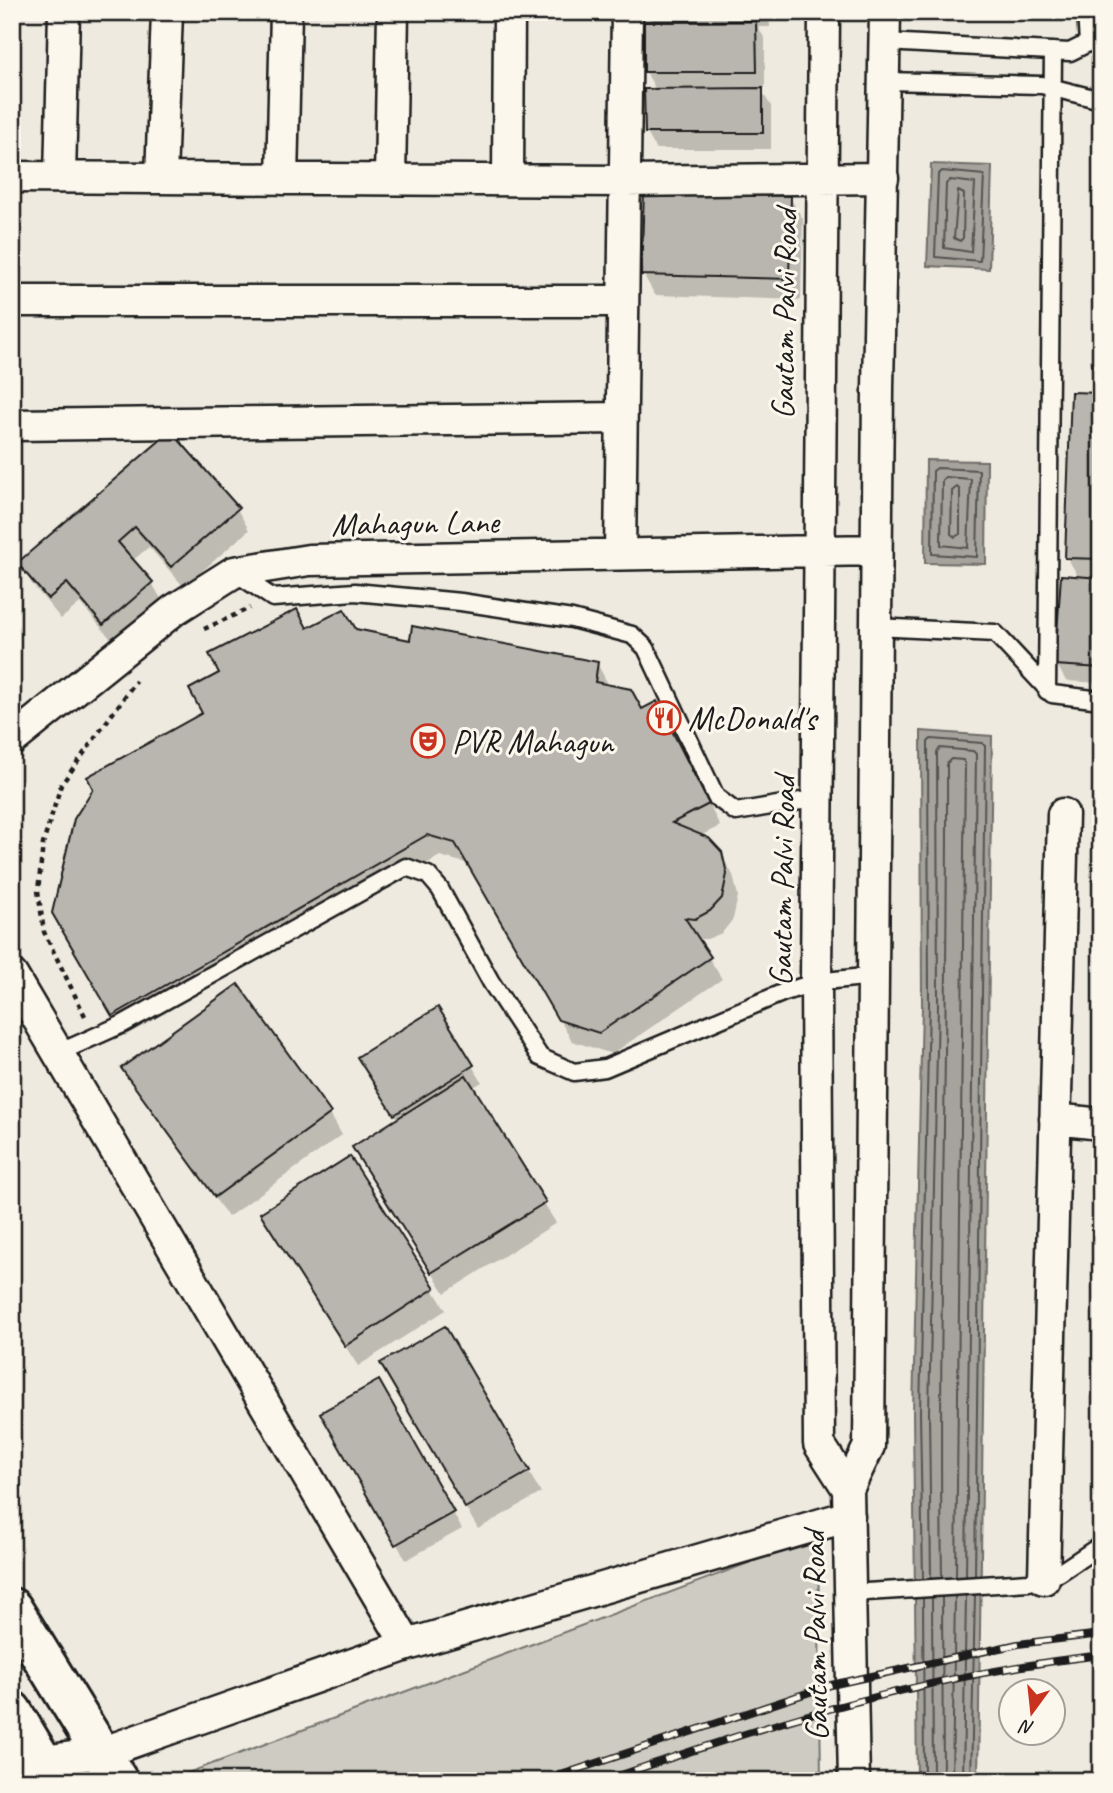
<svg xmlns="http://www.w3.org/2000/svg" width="1113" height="1793" font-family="Caveat,sans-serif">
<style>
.green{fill:#ceccc2;stroke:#75746f;stroke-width:2}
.water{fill:#a6a39d;stroke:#6f6d69;stroke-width:2}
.shadow{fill:#0003}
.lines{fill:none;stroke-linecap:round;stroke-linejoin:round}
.shore{stroke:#535250;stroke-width:2}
.building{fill:#b9b6af;stroke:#1c1c1c;stroke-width:2}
.service-casing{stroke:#1c1c1c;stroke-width:21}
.minor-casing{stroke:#1c1c1c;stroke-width:35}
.tertiary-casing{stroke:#1c1c1c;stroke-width:44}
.path{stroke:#1c1c1c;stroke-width:4.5;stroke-dasharray:5 5;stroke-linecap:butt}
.service{stroke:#fbf7ec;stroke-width:16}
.minor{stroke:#fbf7ec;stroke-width:30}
.tertiary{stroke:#fbf7ec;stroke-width:38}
.rail-casing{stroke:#1c1c1c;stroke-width:8}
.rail{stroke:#fbf7ec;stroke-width:5;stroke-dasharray:16;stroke-linecap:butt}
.labels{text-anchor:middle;stroke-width:6;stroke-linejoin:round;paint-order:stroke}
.street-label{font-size:33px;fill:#1c1c1c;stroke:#fbf7ec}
.poi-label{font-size:33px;fill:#1c1c1c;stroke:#fbf7ec;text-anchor:start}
</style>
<rect width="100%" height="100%" fill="#eeeadf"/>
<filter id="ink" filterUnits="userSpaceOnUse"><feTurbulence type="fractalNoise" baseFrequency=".0143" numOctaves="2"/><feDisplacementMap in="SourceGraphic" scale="14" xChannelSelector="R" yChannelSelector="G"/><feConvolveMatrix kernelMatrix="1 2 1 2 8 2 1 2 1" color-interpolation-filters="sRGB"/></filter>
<g filter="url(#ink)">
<path class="green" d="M818,1537l3,244h-647l3,-4z"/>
<path class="water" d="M931,164l61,2 -3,103 -62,-3z
M926,460l61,1 -1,103 -61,-1z
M921,731l71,5 -14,1045h-61l-4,-368 9,-408z"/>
<path class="shadow" d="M648,12h121l1,15h-12l7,12v49h-5l11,18v43h-115l-9,-16 9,-43 -10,-18 8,-48z
M790,198l13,21 -2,81 -146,-5 -12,-21z
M1101,395v288l-35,-2 -9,-16 22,-87 -12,-21z
M171,433l66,76 12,21 -65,57 -35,-40 -17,14 20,22 12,21 -48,41 -36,-42 -19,16 -29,-35 -13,-21z
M307,630l48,1 56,11 186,21 12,23 32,24 27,15 52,101 -20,10 20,17 13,22 5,21 -5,23 -11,14 -15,6h-10l25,40 -110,75 -40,-13 -103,-177 -29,-8 -315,180 -71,-123 151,-199z
M437,1009l45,73 -10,6 84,135 -111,70 -78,-125 31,-48 -29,-46z
M124,1069l206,45 12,21 -114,82z
M350,1159l96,151 -88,56 -84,-131z
M445,1328l96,165 -63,36 -96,-165z
M378,1382l84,147 -56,31 -84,-146z"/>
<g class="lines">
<path class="shore" d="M942,171l42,4 -4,86 -45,-4 3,-82z
M950,180l25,3 -4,69 -27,-4 2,-64z
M958,191l6,3 -1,44 -3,3 -6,-3z
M937,468l42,2 -2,87 -45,-3 1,-83z
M945,477l26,2 -3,69 -27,-3 1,-65z
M957,487l3,3v44l-5,3 -4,-3 1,-43z
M931,1578l-2,-165 9,-408 -1,-253 3,-4 33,3 3,3 -10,822
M942,1578c-4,-272 6,-543 5,-815l4,-4 12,1 2,4 -9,813
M923,1579l-3,-166 9,-408 -1,-263 3,-3 51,4 3,3 -10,830
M942,1597l1,184
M923,1598l1,183
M932,1598l1,183
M952,1781l3,-185
M963,1781l3,-185
M971,1781l4,-186"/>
</g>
<path class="building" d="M756,21l1,51h-113v-50z
M763,88v45h-118l-1,-44z
M644,192l147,4 -2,83 -148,-4z
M1071,392l30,1v166l-36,-1z
M171,431l68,77 -68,59 -36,-40 -17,15 35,40 -50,43 -36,-42 -19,16 -31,-36z
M1061,575l40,3v90l-46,-3z
M297,609l10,19 37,-19 12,20 54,11 2,-14 186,36 -3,20 36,7 11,20 15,-8 52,103 -37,19 37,15 13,14 5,22 -5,24 -12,13 -15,8 -10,-1 26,39 -112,76 -41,-13 -103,-177 -28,-8 -315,181 -60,-103 22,-94 19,-30 -6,-12 115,-64 -13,-24 30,-16 -10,-19z
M238,984l93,129 -116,84 -94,-129z
M438,1007l36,58 -80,50 -37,-58z
M466,1075l80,127 -115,71 -79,-126z
M350,1156l85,132 -90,58 -85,-133z
M445,1326l85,145 -65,37 -85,-145z
M379,1380l75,132 -59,33 -75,-132z"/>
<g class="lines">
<defs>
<path id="service" d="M885,42l185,10 18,-9 -2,-31
M886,81l156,4 59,15
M236,573l37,25 82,-6 106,10 111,17 60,16 14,13 70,149 20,15 83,-14
M876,627l119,6 57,61 49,6
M1047,691l6,-640
M58,1053l65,-29 283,-157 22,8 12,14 51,93 49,75 34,15 31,-4 177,-75 34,-11 57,-6
M850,1593l179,-11 30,-9 42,-28"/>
<path id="minor" d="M824,12l-8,970 3,462 29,45
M12,177l612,4 259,-3
M60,177l4,-165
M161,178l6,-166
M282,179l4,-167
M390,179l3,-167
M508,180l1,-168
M12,301h611
M12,425l609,-7
M620,554l7,-542
M12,740l162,-130 60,-38 75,-12 567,-10
M12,975l395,670
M1055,1119l46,5
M1044,1579l19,-765
M12,1772l31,-11 58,-8 306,-108 442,-129
M854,1781l-6,-292 21,-43 9,-1057 7,-377"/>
<path id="tertiary" d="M12,1608l106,173
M12,1711l42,70"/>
</defs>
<use href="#service" class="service-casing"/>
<use href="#minor" class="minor-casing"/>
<use href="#tertiary" class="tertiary-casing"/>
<path class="path" d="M204,629l46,-21
M85,1016l-41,-84 -6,-41 5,-47 18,-59 75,-104"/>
<use href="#service" class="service"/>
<use href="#minor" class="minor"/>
<use href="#tertiary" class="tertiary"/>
<defs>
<path id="rail" d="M543,1781l288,-96 187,-41 83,-10
M604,1781c164,-58 323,-106 497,-126"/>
</defs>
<use href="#rail" class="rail-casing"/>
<use href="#rail" class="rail"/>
</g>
</g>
<defs>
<symbol id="restaurant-ring" viewBox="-11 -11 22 22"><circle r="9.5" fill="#fbf7ec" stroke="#c8321e" stroke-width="1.5"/><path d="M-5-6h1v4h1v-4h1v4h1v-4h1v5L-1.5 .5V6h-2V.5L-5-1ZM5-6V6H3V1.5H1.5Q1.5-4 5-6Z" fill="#c8321e"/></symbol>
<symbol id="theatre-ring" viewBox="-11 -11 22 22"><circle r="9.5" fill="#fbf7ec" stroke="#c8321e" stroke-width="1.5"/><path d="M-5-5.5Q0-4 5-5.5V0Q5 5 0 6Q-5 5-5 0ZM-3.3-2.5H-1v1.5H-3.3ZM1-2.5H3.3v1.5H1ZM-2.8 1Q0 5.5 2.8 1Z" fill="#c8321e"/></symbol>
</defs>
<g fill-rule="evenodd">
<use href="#restaurant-ring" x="645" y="699" width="38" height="38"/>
<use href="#theatre-ring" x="409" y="722" width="38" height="38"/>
</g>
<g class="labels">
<g class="street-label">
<text transform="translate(783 314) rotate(-89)" y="12">Gautam Palvi Road</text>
<text transform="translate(415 522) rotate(-1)" y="12">Mahagun Lane</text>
<text transform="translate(781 881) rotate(-89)" y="12">Gautam Palvi Road</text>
<text transform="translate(814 1636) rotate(-91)" y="12">Gautam Palvi Road</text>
</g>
<g class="poi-label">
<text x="688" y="730">McDonald's</text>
<text x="452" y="753">PVR Mahagun</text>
</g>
</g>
<rect width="1113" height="1793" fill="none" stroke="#fbf7ec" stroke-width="42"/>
<rect x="21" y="21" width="1071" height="1751" fill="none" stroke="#1c1c1c" stroke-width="2.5" filter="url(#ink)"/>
<g transform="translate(1032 1712) rotate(195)"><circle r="33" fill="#fbf7ec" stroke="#a29f99" stroke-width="2"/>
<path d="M0-5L12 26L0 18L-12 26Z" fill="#c8321e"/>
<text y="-10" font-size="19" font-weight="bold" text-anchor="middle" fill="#1c1c1c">N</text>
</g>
</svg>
